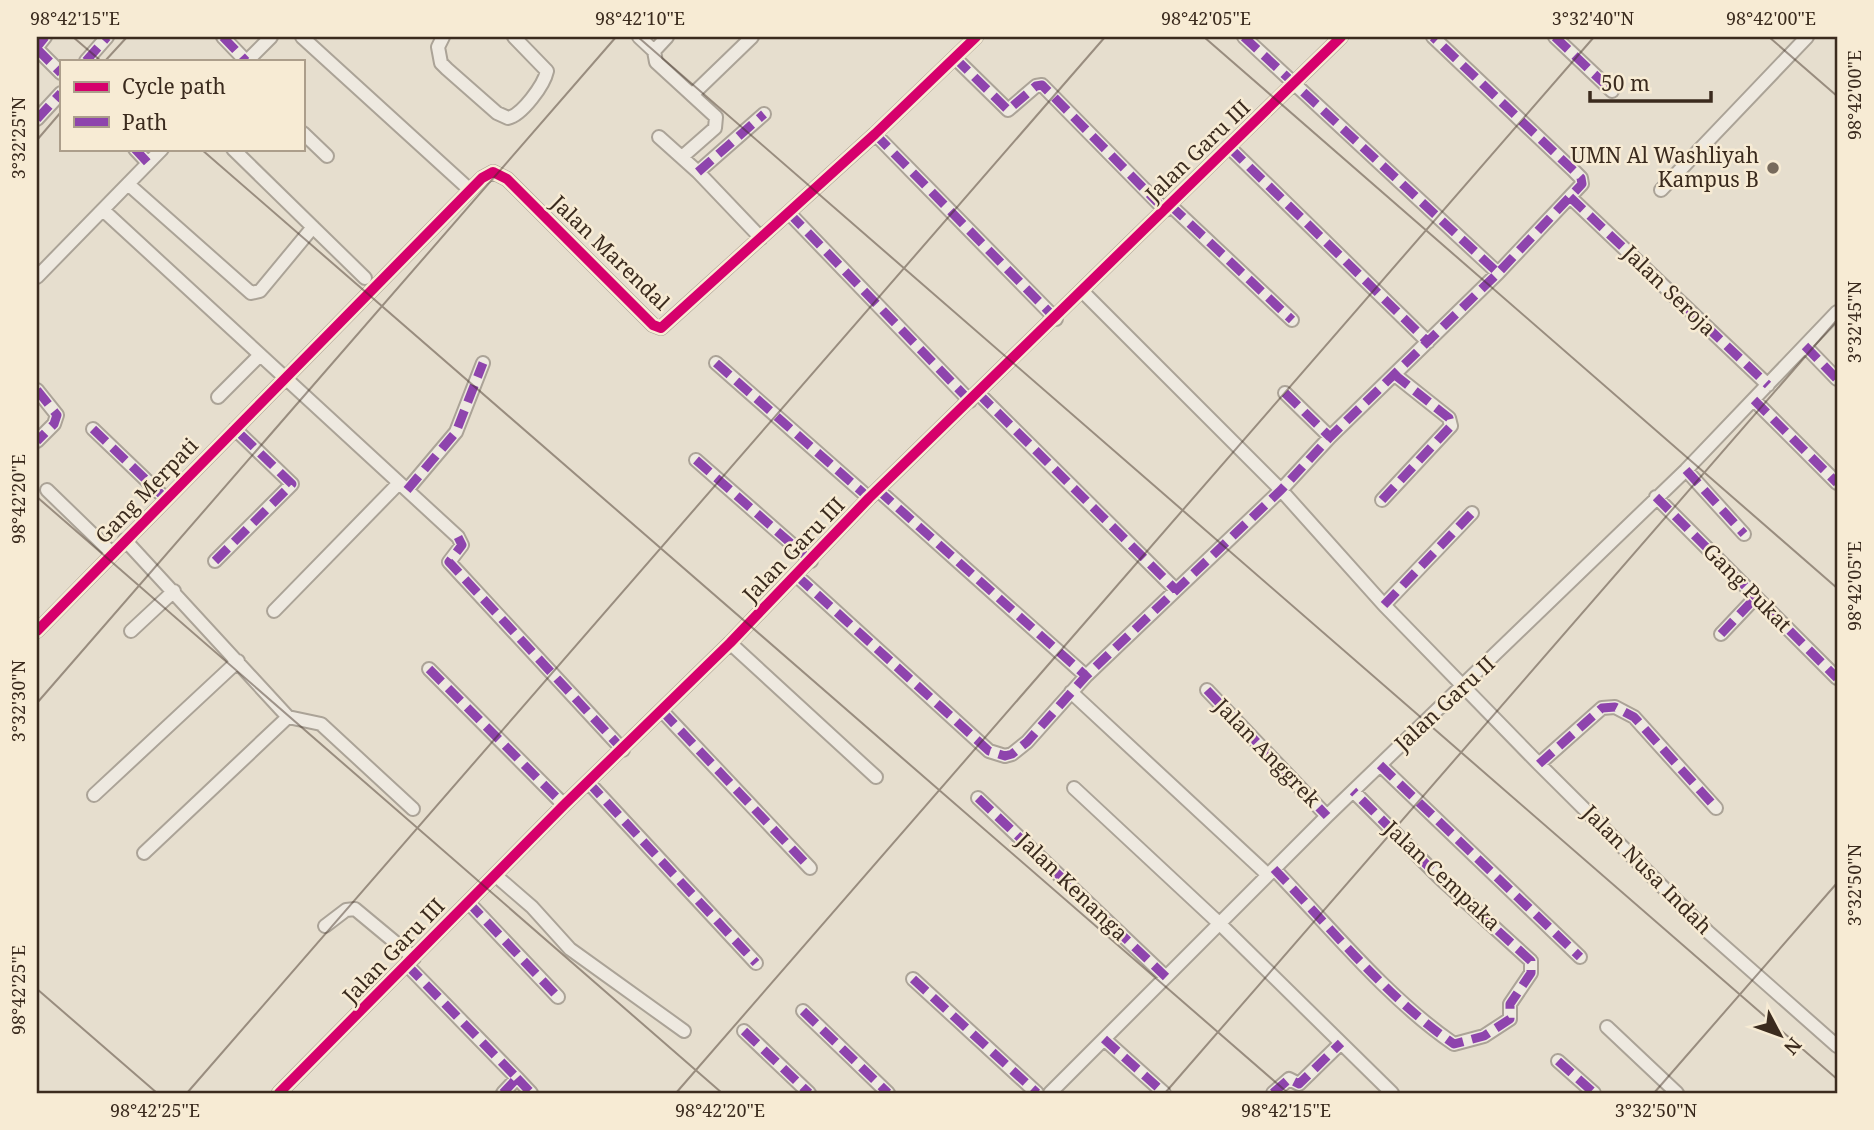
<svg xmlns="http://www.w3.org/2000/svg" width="1874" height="1130" font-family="'Noto Serif',serif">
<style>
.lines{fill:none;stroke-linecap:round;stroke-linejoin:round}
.street-casing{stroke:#aba397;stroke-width:16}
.street{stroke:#eee9e0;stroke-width:12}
.quiet{stroke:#8e44ad;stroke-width:9;stroke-dasharray:18 9;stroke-linecap:butt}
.cycleway-casing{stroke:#f7ebd4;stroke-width:15}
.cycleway{stroke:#d6006c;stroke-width:10}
.ticks{fill:none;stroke:#3b2b1e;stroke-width:2;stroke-opacity:0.45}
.poi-dot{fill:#776a5c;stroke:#f7ebd4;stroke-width:2.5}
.labels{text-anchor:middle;stroke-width:5;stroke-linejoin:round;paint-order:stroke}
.street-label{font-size:21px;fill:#3b2b1e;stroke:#f7ebd4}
.poi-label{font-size:21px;fill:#3b2b1e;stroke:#f7ebd4;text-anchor:end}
.neatline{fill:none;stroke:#3b2b1e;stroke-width:2.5}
.ticks-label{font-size:18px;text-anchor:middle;fill:#3b2b1e}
</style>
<rect width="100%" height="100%" fill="#e6dece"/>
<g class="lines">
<defs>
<path id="street" d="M223,37l23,24
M302,37l168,153
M443,37l-5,10 3,16 6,6 50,44 11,5c14,-3 36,-33 39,-47l-33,-34
M639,37l15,14 2,11 60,55 -1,11 -33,29
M1244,37l254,236
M1555,37l57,54
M37,47l8,-10
M37,49l24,24
M654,51l13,-14
M955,58l53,52 28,-24 6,-1 123,125
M86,61l21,-24
M247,61l24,-24
M692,95l60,-58
M37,119l24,-26
M303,133l24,23
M875,134l181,185
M659,137l39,35 63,66
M1230,148l198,194
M135,149l13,14
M233,149l132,129
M698,172l66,-58
M128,184l123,109 9,-2 53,-64
M1661,190l146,-153
M1570,197l198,188
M1170,205l122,115
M103,210l355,327 4,8 -13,17 174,188
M789,213l181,188
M37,277l125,-128
M1083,292l198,198 103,115 155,159 169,168 129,114
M1805,346l32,33
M716,363l153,135
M37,390l20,25 -3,9 -17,17
M978,393l198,197
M1285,393l45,44
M218,397l42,-42
M1754,400l83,83
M93,429l72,69
M696,460l115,101
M1686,470l58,64
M47,490l66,64
M407,490l49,-58 27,-69
M878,490l208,186
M1656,497l181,181
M1382,500l69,-74 -2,-8 -54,-43
M125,540l163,177 33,7 92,85
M215,561l77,-77 -57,-55
M797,576l192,175 16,5 7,-2 15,-12 59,-66 195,-186 49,-53 168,-164 84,-89 -1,-6 -7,-7 -141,-134
M1384,605l88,-92
M274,611l125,-128
M37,631l445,-453 11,-6 14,7 146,146 8,3 214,-194 101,-97
M131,631l43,-40
M1721,634l35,-37
M730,643l146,134
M429,669l135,136
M1207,690l120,126
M1071,692l197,183
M662,711l148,157
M1539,764l63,-56 13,-1 19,10 82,91
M1380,765l200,192
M588,782l168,181
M1074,788l147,137 171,168
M94,795l144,-134
M978,798l188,179
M144,853l144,-136
M1274,869c56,58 113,129 180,175l30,-8 26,-17v-15l21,-31v-12l-91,-83 -87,-87
M495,875l37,32 38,42 114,82
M468,902l90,95
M325,926l21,-16 9,-1 59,49
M407,965l110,113 -14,15
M913,979l124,114
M803,1011l85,82
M1607,1027l70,66
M744,1031l65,62
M1104,1039l60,54
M1558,1061l36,32
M517,1078l14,15
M279,1093l285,-288 166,-162 139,-145 472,-461
M1050,1093l277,-277 359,-346 151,-158
M1273,1093l16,-14 10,5 42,-41"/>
</defs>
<use href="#street" class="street-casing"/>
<use href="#street" class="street"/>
<path class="quiet" d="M223,37l23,24
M1244,37l254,236
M1555,37l57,54
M37,47l8,-10
M37,49l24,24
M955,58l53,52 28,-24 6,-1 123,125
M86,61l21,-24
M37,119l24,-26
M875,134l181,185
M1230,148l198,194
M135,149l13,14
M698,172l66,-58
M1570,197l198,188
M1170,205l122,115
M789,213l181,188
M1805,346l32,33
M716,363l153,135
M37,390l20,25 -3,9 -17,17
M978,393l198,197
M1285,393l45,44
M1754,400l83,83
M93,429l72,69
M696,460l115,101
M1686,470l58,64
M407,490l49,-58 27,-69
M878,490l208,186
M1656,497l181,181
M1382,500l69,-74 -2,-8 -54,-43
M458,537l4,8 -13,17 174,188
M215,561l77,-77 -57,-55
M797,576l192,175 16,5 7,-2 15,-12 59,-66 195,-186 49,-53 168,-164 84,-89 -1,-6 -7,-7 -141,-134
M1384,605l88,-92
M1721,634l35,-37
M429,669l135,136
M1207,690l120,126
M662,711l148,157
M1539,764l63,-56 13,-1 19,10 82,91
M1380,765l200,192
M588,782l168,181
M978,798l188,179
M1274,869c56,58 113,129 180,175l30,-8 26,-17v-15l21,-31v-12l-91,-83 -87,-87
M468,902l90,95
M407,965l110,113 -14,15
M913,979l124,114
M803,1011l85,82
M744,1031l65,62
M1104,1039l60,54
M1558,1061l36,32
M517,1078l14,15
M1273,1093l16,-14 10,5 42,-41"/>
<defs>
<path id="cycleway" d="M37,631l445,-453 11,-6 14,7 146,146 8,3 214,-194 101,-97
M279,1093l285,-288 166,-162 139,-145 472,-461"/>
</defs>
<use href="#cycleway" class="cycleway-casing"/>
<use href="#cycleway" class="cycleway"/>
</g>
<path class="ticks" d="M73,37l28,24M638,37l1199,1042M1204,37l633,551M1769,37l68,59M105,61l22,-24M37,140l24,-28M201,149l1087,944M37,497l685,596M37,703l579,-666M37,989l120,104M187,1093l918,-1056M676,1093l918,-1056M1165,1093l672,-773M1654,1093l183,-210"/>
<circle class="poi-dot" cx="1773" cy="168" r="7"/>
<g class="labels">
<g class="street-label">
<text transform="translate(1198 151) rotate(-44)" y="7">Jalan Garu III</text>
<text transform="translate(610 253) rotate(44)" y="7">Jalan Marendal</text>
<text transform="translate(1669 291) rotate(44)" y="7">Jalan Seroja</text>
<text transform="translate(147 491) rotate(-46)" y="7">Gang Merpati</text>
<text transform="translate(794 550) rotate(-46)" y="7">Jalan Garu III</text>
<text transform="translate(1747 588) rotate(45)" y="7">Gang Pukat</text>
<text transform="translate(1445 704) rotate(-43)" y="7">Jalan Garu II</text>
<text transform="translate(1267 753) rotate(46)" y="7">Jalan Anggrek</text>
<text transform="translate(1647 870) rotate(45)" y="7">Jalan Nusa Indah</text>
<text transform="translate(1442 876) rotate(43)" y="7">Jalan Cempaka</text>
<text transform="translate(1072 887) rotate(44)" y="7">Jalan Kenanga</text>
<text transform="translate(394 951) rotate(-46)" y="7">Jalan Garu III</text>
</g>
<g class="poi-label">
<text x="1759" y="163">UMN Al Washliyah<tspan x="1759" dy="24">Kampus B</tspan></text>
</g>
</g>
<rect width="1874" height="1130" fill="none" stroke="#f7ebd4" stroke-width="77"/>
<rect x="60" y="60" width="245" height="91" fill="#f7ebd4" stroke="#ac9e8b" stroke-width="2"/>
<rect x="74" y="82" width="35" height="10" fill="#d6006c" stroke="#ac9e8b" stroke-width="2"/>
<text x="122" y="94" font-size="21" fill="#3b2b1e">Cycle path</text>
<rect x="74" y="117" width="35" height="10" fill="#8e44ad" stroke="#ac9e8b" stroke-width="2"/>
<text x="122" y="130" font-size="21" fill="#3b2b1e">Path</text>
<g transform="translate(1780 1035) rotate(131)" stroke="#f7ebd4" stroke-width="5" paint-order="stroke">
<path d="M0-5L12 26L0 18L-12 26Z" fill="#3b2b1e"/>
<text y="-10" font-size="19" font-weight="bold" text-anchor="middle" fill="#3b2b1e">N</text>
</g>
<path d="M1590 91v10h121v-10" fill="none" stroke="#3b2b1e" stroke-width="3.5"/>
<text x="1601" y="91" font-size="21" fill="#3b2b1e" stroke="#f7ebd4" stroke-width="5" paint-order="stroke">50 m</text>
<rect x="38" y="38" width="1798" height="1054" class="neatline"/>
<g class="ticks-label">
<text x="75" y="25">98°42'15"E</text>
<text x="640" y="25">98°42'10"E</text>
<text x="1206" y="25">98°42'05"E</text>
<text x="1593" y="25">3°32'40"N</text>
<text x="1771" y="25">98°42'00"E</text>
<text transform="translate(1855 95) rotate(-90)" y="6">98°42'00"E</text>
<text transform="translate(19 138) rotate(-90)" y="6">3°32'25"N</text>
<text transform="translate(1855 322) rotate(-90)" y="6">3°32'45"N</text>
<text transform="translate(19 499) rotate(-90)" y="6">98°42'20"E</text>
<text transform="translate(1855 586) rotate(-90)" y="6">98°42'05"E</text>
<text transform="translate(19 701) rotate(-90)" y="6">3°32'30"N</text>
<text transform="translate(1855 885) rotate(-90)" y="6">3°32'50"N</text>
<text transform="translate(19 990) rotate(-90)" y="6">98°42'25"E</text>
<text x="155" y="1117">98°42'25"E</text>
<text x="720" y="1117">98°42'20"E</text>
<text x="1286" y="1117">98°42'15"E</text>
<text x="1656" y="1117">3°32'50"N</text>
</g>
</svg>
